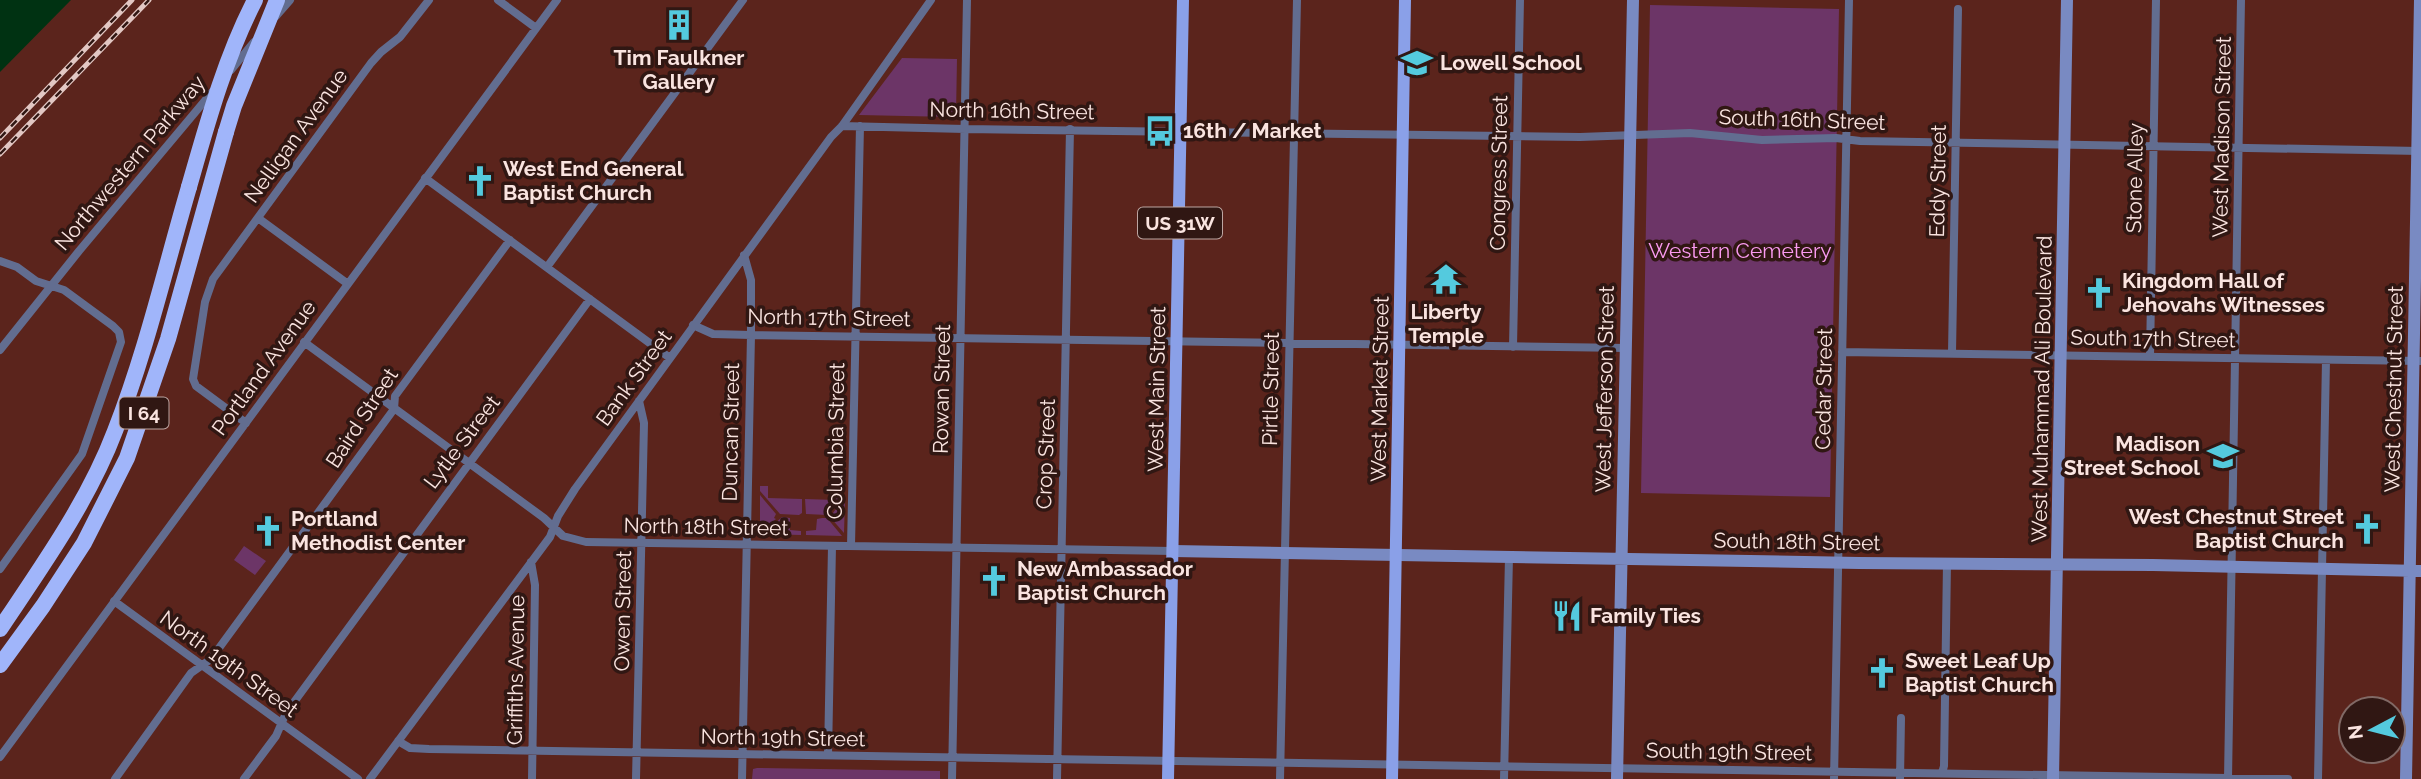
<svg xmlns="http://www.w3.org/2000/svg" width="2421" height="779" font-family="Raleway,sans-serif">
<style>
.green{fill:#6c3567}
.water{fill:#003212}
.lines{fill:none;stroke-linecap:round;stroke-linejoin:round}
.street{stroke:#626d90;stroke-width:8}
.secondary{stroke:#798ac2;stroke-width:12}
.primary{stroke:#8aa0e8;stroke-width:12}
.highway{stroke:#a0b5fa;stroke-width:16}
.rail-casing{stroke:#e2c7c3;stroke-width:5}
.rail{stroke:#301713;stroke-width:2.5;stroke-dasharray:8;stroke-linecap:butt}
.highway-bridge{stroke:#a0b5fa;stroke-width:16}
.labels{text-anchor:middle;stroke-width:7;stroke-linejoin:round;paint-order:stroke}
.shield{fill:#301713;stroke:#bda6a2;stroke-width:2}
.shield-label{font-size:19px;font-weight:bold;fill:#fae4e0}
.poi-label{font-size:21px;font-weight:bold;fill:#fae4e0;stroke:#301713;text-anchor:start}
.street-label{font-size:21px;fill:#fae4e0;stroke:#301713}
.park-label{font-size:21px;fill:#fa9af1;stroke:#301713}
</style>
<rect width="100%" height="100%" fill="#5b241c"/>
<path class="green" d="M1650,5l189,4 -9,488 -189,-4z
M902,58l55,1 -1,56 -4,2 -93,-2z
M760,486h8v12l34,1v14l-3,2 -19,-1 -20,-23z
M760,495l16,19 -2,4 2,1 -16,13z
M836,496l6,1 -15,18 -21,-1 -1,-15 30,1z
M844,498h1l-1,35 -14,-16z
M782,517l8,1v12l11,1v4l-38,-1z
M822,518h5l15,18 -36,-1v-4l10,-1 1,-11z
M244,546l22,15 -11,14 -21,-15z
M757,768l183,3v8h-188l1,-10z"/>
<path class="water" d="M0,0h71l-71,72z"/>
<g class="lines">
<path class="street" d="M498,0l38,28
M276,16l14,-16
M231,70l23,-28
M842,126l123,3 615,8 110,-4 72,7 74,-2 24,3 560,10
M425,178l245,180
M258,218l90,66
M547,267l196,-267
M693,325l20,9 38,1 875,13
M304,342l240,176 19,18 23,6 587,9
M1513,347l7,-347
M0,350l79,-99 134,-160
M1842,352l579,9
M1952,353l6,-344
M2150,357l6,-357
M246,423l-50,-37 -3,-7 12,-77 8,-23 158,-216 10,-11 19,-15 29,-37
M851,546l9,-420
M531,562l4,23 -3,194
M0,569l82,-115 39,-112 -2,-10 -6,-6 -49,-36 -28,-9 -19,-14 -17,-6
M114,601l244,178
M398,741l12,7 19,1 1859,30
M828,755l4,-209
M0,757l557,-757
M1942,773l2,-7 3,-203
M115,779l76,-106 20,-14 183,-250 1,-13 115,-156
M244,779l32,-43 10,-23 304,-414
M370,779l180,-242 8,-21 17,-27 256,-352 11,-11 89,-126
M636,779l8,-356 -5,-22
M742,779l9,-444v-55l-7,-25
M952,779l15,-779
M1057,779l13,-650
M1280,779l17,-779
M1504,779l5,-222
M1834,779l15,-779
M1900,779l1,-61
M2228,779l13,-779
M2318,779l8,-419"/>
<path class="secondary" d="M1173,551l686,12 294,2 268,6
M1617,779l16,-779
M2053,779l14,-779
M2406,779l14,-779"/>
<path class="primary" d="M1168,779l15,-779
M1392,779l13,-779"/>
<path class="highway" d="M0,629c42,-63 88,-127 115,-198 31,-79 50,-162 74,-244
M0,665l43,-59 41,-63 43,-85 41,-119 58,-207"/>
<defs>
<path id="rail" d="M0,138l132,-138
M0,154l149,-154"/>
</defs>
<use href="#rail" class="rail-casing"/>
<use href="#rail" class="rail"/>
<path class="highway-bridge" d="M226,132l8,-26 43,-106
M189,187c18,-63 36,-129 66,-187"/>
</g>
<defs>
<symbol id="building-bare" viewBox="-9 -9 18 18"><path d="M-4-6H4V6H1V3H-1V6H-4ZM-2.5-4.3h1.7v1.8h-1.7ZM.8-4.3h1.7v1.8H.8ZM-2.5-1h1.7V.8h-1.7ZM.8-1h1.7V.8H.8Z" fill="#54cade" stroke="#301713" stroke-width="2.5" paint-order="stroke"/></symbol>
<symbol id="school-bare" viewBox="-9 -9 18 18"><path d="M0-5L7-2L0 1L-7-2ZM-4 1L0 2.5L4 1V4Q0 6-4 4Z" fill="#54cade" stroke="#301713" stroke-width="2.5" paint-order="stroke"/></symbol>
<symbol id="bus-bare" viewBox="-9 -9 18 18"><path d="M-5-6H5V4H4V6H2V4H-2V6H-4V4H-5ZM-3.5-4V0h7V-4ZM-3.5 1.2v1.5H-2V1.2ZM2 1.2v1.5H3.5V1.2Z" fill="#54cade" stroke="#301713" stroke-width="2.5" paint-order="stroke"/></symbol>
<symbol id="church-bare" viewBox="-9 -9 18 18"><path d="M-1.2-6h2.4v3.5h3.3v2.4h-3.3V6h-2.4V-.1h-3.3v-2.4h3.3Z" fill="#54cade" stroke="#301713" stroke-width="2.5" paint-order="stroke"/></symbol>
<symbol id="temple-bare" viewBox="-9 -9 18 18"><path d="M0-6L5-2H3V0L6.5 2.5H4V6H1.5V3h-3V6H-4V2.5H-6.5L-3 0V-2H-5Z" fill="#54cade" stroke="#301713" stroke-width="2.5" paint-order="stroke"/></symbol>
<symbol id="restaurant-bare" viewBox="-9 -9 18 18"><path d="M-5-6h1v4h1v-4h1v4h1v-4h1v5L-1.5 .5V6h-2V.5L-5-1ZM5-6V6H3V1.5H1.5Q1.5-4 5-6Z" fill="#54cade" stroke="#301713" stroke-width="2.5" paint-order="stroke"/></symbol>
</defs>
<g fill-rule="evenodd">
<use href="#building-bare" x="657" y="3" width="44" height="44"/>
<use href="#school-bare" x="1395" y="41" width="44" height="44"/>
<use href="#bus-bare" x="1138" y="109" width="44" height="44"/>
<use href="#church-bare" x="458" y="159" width="44" height="44"/>
<use href="#temple-bare" x="1424" y="257" width="44" height="44"/>
<use href="#church-bare" x="2077" y="271" width="44" height="44"/>
<use href="#school-bare" x="2201" y="434" width="44" height="44"/>
<use href="#church-bare" x="2345" y="507" width="44" height="44"/>
<use href="#church-bare" x="246" y="509" width="44" height="44"/>
<use href="#church-bare" x="972" y="559" width="44" height="44"/>
<use href="#restaurant-bare" x="1545" y="594" width="44" height="44"/>
<use href="#church-bare" x="1860" y="651" width="44" height="44"/>
</g>
<g class="labels">
<g class="shield">
<rect x="1138" y="207.5" width="84" height="31" rx="5"/>
<rect x="119.5" y="397.5" width="49" height="31" rx="5"/>
</g>
<g class="shield-label">
<text x="1180" y="230">US 31W</text>
<text x="144" y="420">I 64</text>
</g>
<g class="poi-label">
<text x="679" y="65" text-anchor="middle">Tim Faulkner<tspan x="679" dy="24">Gallery</tspan></text>
<text x="1440" y="70">Lowell School</text>
<text x="1183" y="138">16th / Market</text>
<text x="503" y="176">West End General<tspan x="503" dy="24">Baptist Church</tspan></text>
<text x="2122" y="288">Kingdom Hall of<tspan x="2122" dy="24">Jehovahs Witnesses</tspan></text>
<text x="1446" y="319" text-anchor="middle">Liberty<tspan x="1446" dy="24">Temple</tspan></text>
<text x="2200" y="451" text-anchor="end">Madison<tspan x="2200" dy="24">Street School</tspan></text>
<text x="2344" y="524" text-anchor="end">West Chestnut Street<tspan x="2344" dy="24">Baptist Church</tspan></text>
<text x="291" y="526">Portland<tspan x="291" dy="24">Methodist Center</tspan></text>
<text x="1017" y="576">New Ambassador<tspan x="1017" dy="24">Baptist Church</tspan></text>
<text x="1590" y="623">Family Ties</text>
<text x="1905" y="668">Sweet Leaf Up<tspan x="1905" dy="24">Baptist Church</tspan></text>
</g>
<g class="street-label">
<text transform="translate(1012 111) rotate(1)" y="7">North 16th Street</text>
<text transform="translate(1802 120) rotate(2)" y="7">South 16th Street</text>
<text transform="translate(296 136) rotate(-54)" y="7">Nelligan Avenue</text>
<text transform="translate(2222 137) rotate(-89)" y="7">West Madison Street</text>
<text transform="translate(130 163) rotate(-50)" y="7">Northwestern Parkway</text>
<text transform="translate(1499 173) rotate(-89)" y="7">Congress Street</text>
<text transform="translate(2135 178) rotate(-89)" y="7">Stone Alley</text>
<text transform="translate(1938 181) rotate(-89)" y="7">Eddy Street</text>
<text transform="translate(829 318) rotate(1)" y="7">North 17th Street</text>
<text transform="translate(2153 339) rotate(1)" y="7">South 17th Street</text>
<text transform="translate(264 368) rotate(-54)" y="7">Portland Avenue</text>
<text transform="translate(634 378) rotate(-54)" y="7">Bank Street</text>
<text transform="translate(942 389) rotate(-89)" y="7">Rowan Street</text>
<text transform="translate(1157 389) rotate(-89)" y="7">West Main Street</text>
<text transform="translate(1271 389) rotate(-89)" y="7">Pirtle Street</text>
<text transform="translate(1380 389) rotate(-89)" y="7">West Market Street</text>
<text transform="translate(1605 389) rotate(-89)" y="7">West Jefferson Street</text>
<text transform="translate(1824 389) rotate(-89)" y="7">Cedar Street</text>
<text transform="translate(2042 389) rotate(-89)" y="7">West Muhammad Ali Boulevard</text>
<text transform="translate(2394 389) rotate(-89)" y="7">West Chestnut Street</text>
<text transform="translate(362 418) rotate(-57)" y="7">Baird Street</text>
<text transform="translate(731 432) rotate(-89)" y="7">Duncan Street</text>
<text transform="translate(836 441) rotate(-89)" y="7">Columbia Street</text>
<text transform="translate(462 442) rotate(-53)" y="7">Lytle Street</text>
<text transform="translate(1046 454) rotate(-88)" y="7">Crop Street</text>
<text transform="translate(706 527) rotate(1)" y="7">North 18th Street</text>
<text transform="translate(1797 542) rotate(1)" y="7">South 18th Street</text>
<text transform="translate(623 611) rotate(-89)" y="7">Owen Street</text>
<text transform="translate(229 664) rotate(36)" y="7">North 19th Street</text>
<text transform="translate(516 670) rotate(-89)" y="7">Griffiths Avenue</text>
<text transform="translate(783 738) rotate(1)" y="7">North 19th Street</text>
<text transform="translate(1729 752) rotate(1)" y="7">South 19th Street</text>
</g>
<g class="park-label">
<text x="1740" y="258">Western Cemetery</text>
</g>
</g>
<g transform="translate(2372 730) rotate(263)"><circle r="33" fill="#301713" stroke="#816965" stroke-width="2"/>
<path d="M0-5L12 26L0 18L-12 26Z" fill="#54cade"/>
<text y="-10" font-size="19" font-weight="bold" text-anchor="middle" fill="#fae4e0">N</text>
</g>
</svg>
